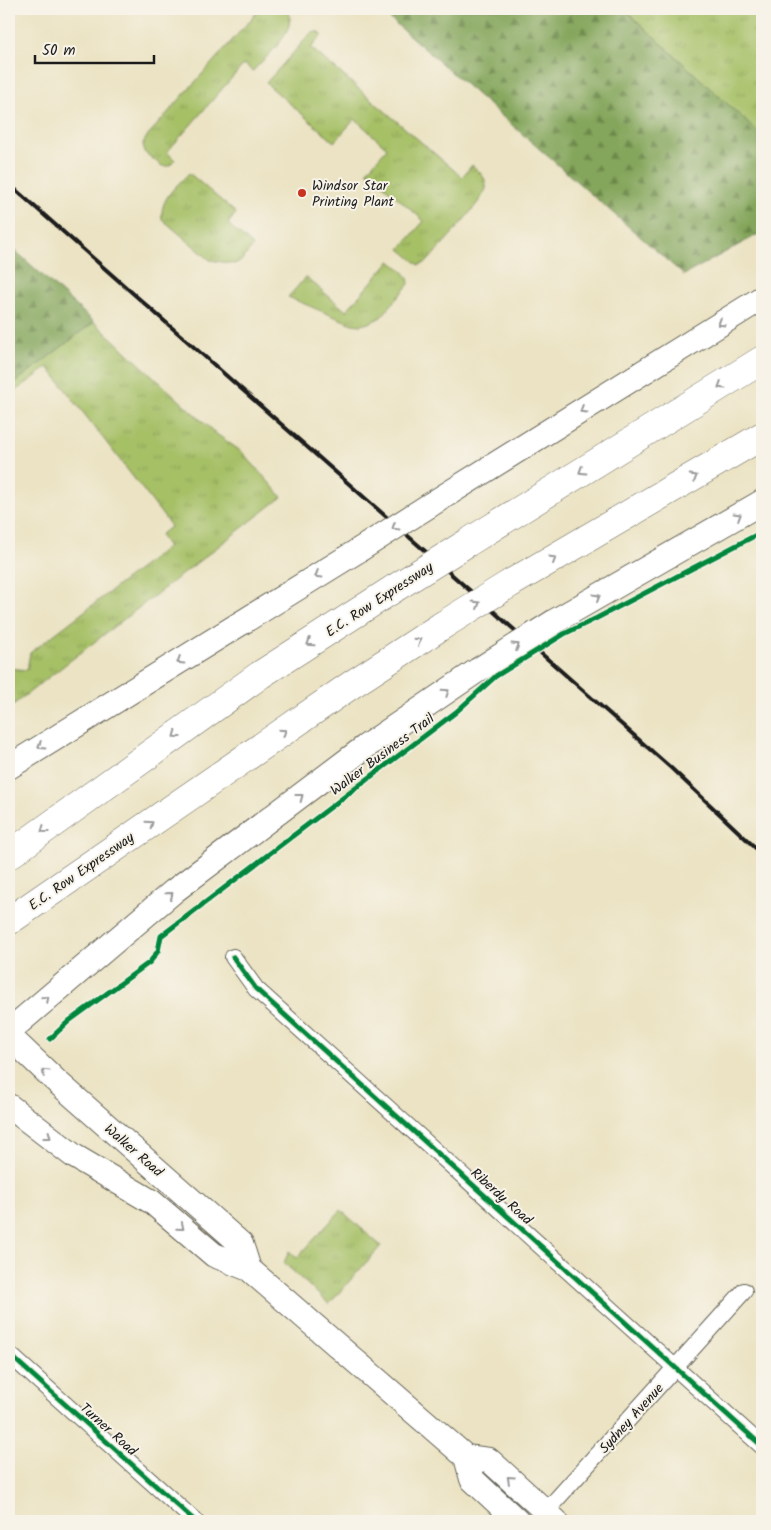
<svg xmlns="http://www.w3.org/2000/svg" width="771" height="1530" font-family="Kalam,sans-serif">
<style>
.grass{fill:url(#grass-tufts);stroke:#616e41}
.forest{fill:url(#forest-firs);stroke:#50613c}
.lines{fill:none;stroke-linecap:round;stroke-linejoin:round}
.minor-casing{stroke:#646256;stroke-width:18}
.secondary-casing{stroke:#646256;stroke-width:26}
.motorway-casing{stroke:#646256;stroke-width:29}
.minor{stroke:#fff;stroke-width:16}
.secondary{stroke:#fff;stroke-width:24}
.motorway{stroke:#fff;stroke-width:28}
.rail{stroke:#1c1c1c;stroke-width:4}
.secondary-bridge-casing{stroke:#646256;stroke-width:26;stroke-linecap:butt}
.motorway-bridge-casing{stroke:#646256;stroke-width:29;stroke-linecap:butt}
.secondary-bridge{stroke:#fff;stroke-width:24}
.motorway-bridge{stroke:#fff;stroke-width:28}
.cycleway-casing{stroke:#f7f3e8;stroke-width:8}
.cycleway{stroke:#00873e;stroke-width:5}
.oneway{stroke:#999}
.poi-dot{fill:#c8321e;stroke:#f7f3e8;stroke-width:2}
.labels{text-anchor:middle;stroke-width:4;stroke-linejoin:round;paint-order:stroke}
.poi-label{font-size:14px;fill:#1c1c1c;stroke:#f7f3e8;text-anchor:start}
.street-label{font-size:14px;fill:#1c1c1c;stroke:#f7f3e8}
</style>
<defs>
<pattern id="grass-tufts" width="24" height="20" patternUnits="userSpaceOnUse" patternTransform="scale(1.25)"><rect width="24" height="20" fill="#a6c066"/><path d="M3 7l-1-3M5 7V3M7 7l1-3M15 17l-1-3M17 17v-4M19 17l1-3" fill="none" stroke="#8ea458"/></pattern>
<pattern id="forest-firs" width="22" height="20" patternUnits="userSpaceOnUse" patternTransform="scale(1.25)"><rect width="22" height="20" fill="#84a65b"/><path d="M5 1l3.5 6h-7zM16 11l3.5 6h-7z" fill="#6b864a"/></pattern>
</defs>
<rect width="100%" height="100%" fill="#f7f3e8"/>
<filter id="ink" filterUnits="userSpaceOnUse"><feTurbulence type="fractalNoise" baseFrequency=".02" numOctaves="2"/><feDisplacementMap in="SourceGraphic" scale="10" xChannelSelector="R" yChannelSelector="G"/><feConvolveMatrix kernelMatrix="1 2 1 2 8 2 1 2 1" color-interpolation-filters="sRGB"/></filter>
<filter id="wash" filterUnits="userSpaceOnUse"><feTurbulence type="fractalNoise" baseFrequency=".0096" numOctaves="4" result="noise"/><feDisplacementMap in="SourceGraphic" scale="20" xChannelSelector="R" yChannelSelector="G"/><feGaussianBlur stdDeviation="1.12" result="paint"/><feColorMatrix in="noise" values="0 0 0 0 0 0 0 0 0 0 0 0 0 0 0 0 0 1.4 0 .05"/><feComposite in="paint" operator="in"/></filter>
<g filter="url(#wash)">
<rect width="100%" height="100%" fill="#ebe3c3"/>
<path class="grass" d="M260,9h28c10,23 -21,46 -35,62l-9,-7 -77,88 8,8 -6,6h-7l-18,-14 -1,-9 5,-8z
M624,9h138v127z
M312,32h7l3,3 -11,13 151,129 10,-12c7,7 15,12 14,23 -1,11 -49,62 -59,74l-8,3 -19,-16 24,-28 -57,-50 20,-23 -32,-29 -21,23 -68,-59z
M189,173l47,40 -8,11 25,22 -12,15 -7,3 -24,-4 -48,-41c-2,-21 14,-32 27,-46z
M390,261c7,6 19,12 19,23l-28,33 -12,6 -9,2 -8,-1 -64,-27 18,-20 40,34z
M94,322l121,111 27,19 40,45 -273,211v-40l18,2 3,-17 138,-106 -8,-12 11,-9 -123,-159 -39,29v-9z
M341,1210l40,36 -52,58 -45,-41 5,-12 8,7z"/>
<path class="forest" d="M379,9h245l138,127v96l-78,43z
M9,245l85,77 -85,65z"/>
</g>
<g filter="url(#ink)">
<g class="lines">
<defs>
<path id="minor" d="M233,957l23,32 506,457
M9,1354l186,167
M537,1521l207,-230"/>
<path id="secondary" d="M430,505l332,-207
M555,621l207,-119
M9,767l350,-217
M9,1031l165,-140 191,-144 113,-77
M9,1036l46,44 186,164 8,25
M9,1106l65,50 78,46 62,53 35,14 217,188 23,3 67,61
M466,1457l6,22 45,42"/>
<path id="motorway" d="M467,543l295,-183
M511,583l251,-147
M9,855l251,-180 135,-87
M9,921l342,-236 92,-60"/>
</defs>
<use href="#minor" class="minor-casing"/>
<use href="#secondary" class="secondary-casing"/>
<use href="#motorway" class="motorway-casing"/>
<use href="#minor" class="minor"/>
<use href="#secondary" class="secondary"/>
<use href="#motorway" class="motorway"/>
<path class="rail" d="M9,184l662,584 91,86"/>
<defs>
<path id="secondary-bridge" d="M359,550l71,-45
M478,670l77,-49"/>
<path id="motorway-bridge" d="M395,588l72,-45
M443,625l68,-42"/>
</defs>
<use href="#secondary-bridge" class="secondary-bridge-casing"/>
<use href="#motorway-bridge" class="motorway-bridge-casing"/>
<use href="#secondary-bridge" class="secondary-bridge"/>
<use href="#motorway-bridge" class="motorway-bridge"/>
<defs>
<path id="cycleway" d="M233,957l23,32 506,457
M50,1039l19,-18 81,-59 8,-11 3,-15 295,-224 40,-36 68,-42 33,-16 165,-86
M9,1354l186,167"/>
</defs>
<use href="#cycleway" class="cycleway-casing"/>
<use href="#cycleway" class="cycleway"/>
</g>
<defs><path id="oneway-chevron" d="M-2-3.5L2.5 0L-2 3.5" fill="none" stroke-width="1.6" stroke-linecap="round" stroke-linejoin="round" transform="scale(1.25)"/></defs>
<g class="oneway">
<use href="#oneway-chevron" transform="translate(721 323) rotate(148)"/>
<use href="#oneway-chevron" transform="translate(721 386) rotate(148)"/>
<use href="#oneway-chevron" transform="translate(583 410) rotate(148)"/>
<use href="#oneway-chevron" transform="translate(582 471) rotate(148)"/>
<use href="#oneway-chevron" transform="translate(694 477) rotate(-30)"/>
<use href="#oneway-chevron" transform="translate(738 516) rotate(-30)"/>
<use href="#oneway-chevron" transform="translate(395 527) rotate(148)"/>
<use href="#oneway-chevron" transform="translate(553 559) rotate(-30)"/>
<use href="#oneway-chevron" transform="translate(318 575) rotate(148)"/>
<use href="#oneway-chevron" transform="translate(597 597) rotate(-30)"/>
<use href="#oneway-chevron" transform="translate(477 604) rotate(-31)"/>
<use href="#oneway-chevron" transform="translate(418 641) rotate(-33)"/>
<use href="#oneway-chevron" transform="translate(310 643) rotate(147)"/>
<use href="#oneway-chevron" transform="translate(516 646) rotate(-32)"/>
<use href="#oneway-chevron" transform="translate(180 661) rotate(148)"/>
<use href="#oneway-chevron" transform="translate(446 692) rotate(-34)"/>
<use href="#oneway-chevron" transform="translate(283 732) rotate(-35)"/>
<use href="#oneway-chevron" transform="translate(176 735) rotate(144)"/>
<use href="#oneway-chevron" transform="translate(41 746) rotate(148)"/>
<use href="#oneway-chevron" transform="translate(300 797) rotate(-37)"/>
<use href="#oneway-chevron" transform="translate(150 824) rotate(-35)"/>
<use href="#oneway-chevron" transform="translate(44 830) rotate(144)"/>
<use href="#oneway-chevron" transform="translate(170 895) rotate(-40)"/>
<use href="#oneway-chevron" transform="translate(46 999) rotate(-40)"/>
<use href="#oneway-chevron" transform="translate(45 1072) rotate(-136)"/>
<use href="#oneway-chevron" transform="translate(48 1136) rotate(37)"/>
<use href="#oneway-chevron" transform="translate(181 1227) rotate(40)"/>
<use href="#oneway-chevron" transform="translate(510 1479) rotate(-138)"/>
</g>
</g>
<circle class="poi-dot" cx="302" cy="193" r="5"/>
<g class="labels">
<g class="poi-label">
<text x="312" y="190">Windsor Star<tspan x="312" dy="16">Printing Plant</tspan></text>
</g>
<g class="street-label">
<text transform="translate(379 599) rotate(-33)" y="5">E.C. Row Expressway</text>
<text transform="translate(382 754) rotate(-37)" y="5">Walker Business Trail</text>
<text transform="translate(81 871) rotate(-35)" y="5">E.C. Row Expressway</text>
<text transform="translate(134 1150) rotate(41)" y="5">Walker Road</text>
<text transform="translate(502 1196) rotate(42)" y="5">Riberdy Road</text>
<text transform="translate(631 1418) rotate(-48)" y="5">Sydney Avenue</text>
<text transform="translate(109 1429) rotate(42)" y="5">Turner Road</text>
</g>
</g>
<rect width="771" height="1530" fill="none" stroke="#f7f3e8" stroke-width="30"/>
<path d="M35 55v8h119v-8" fill="none" stroke="#1c1c1c" stroke-width="2.5"/>
<text x="42" y="55" font-size="15" fill="#1c1c1c" stroke="#f7f3e8" stroke-width="4" paint-order="stroke">50 m</text>
</svg>
